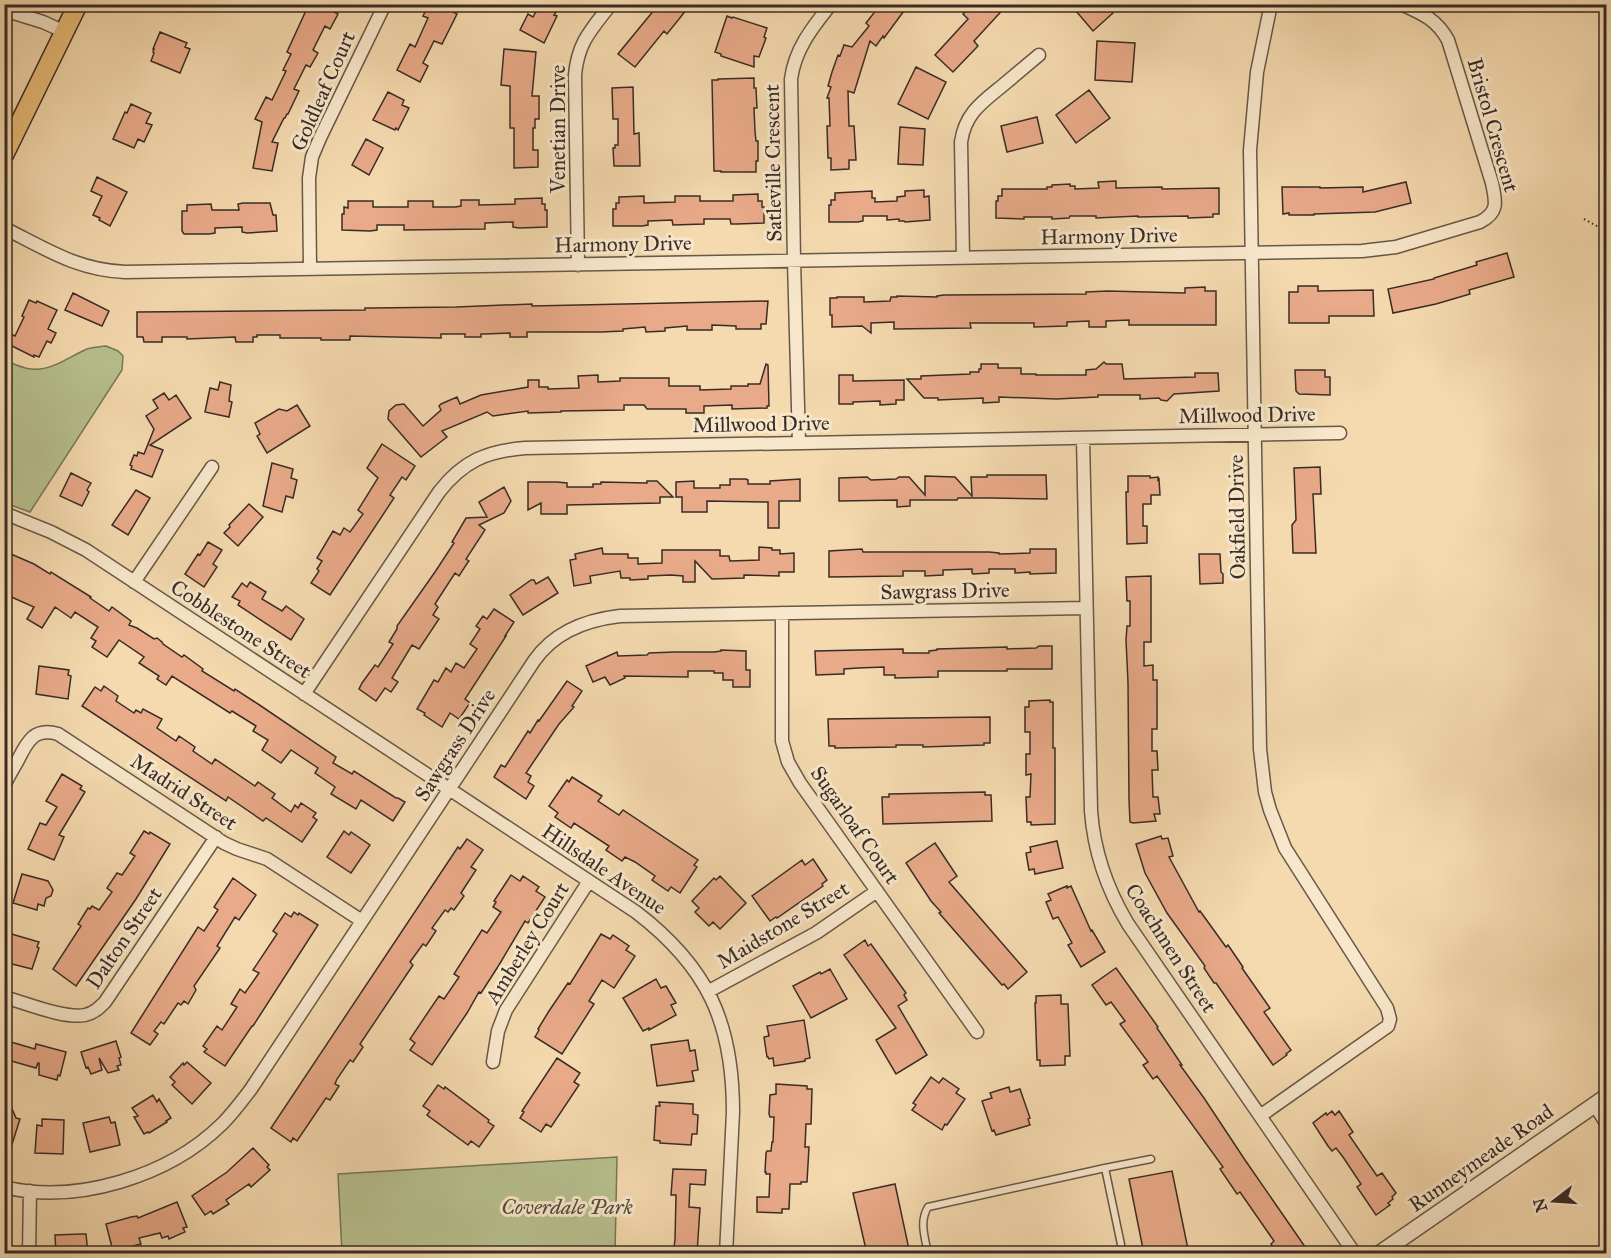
<svg xmlns="http://www.w3.org/2000/svg" width="1611" height="1258" font-family="'IM FELL Great Primer',serif">
<style>
.green{fill:#b7c18f;stroke:#78765a;stroke-width:1.5}
.building{fill:#e9aa89;stroke:#392c26;stroke-width:1.5}
.lines{fill:none;stroke-linecap:round;stroke-linejoin:round}
.service-casing{stroke:#685848;stroke-width:9}
.minor-casing{stroke:#685848;stroke-width:15}
.tertiary-casing{stroke:#685848;stroke-width:18}
.primary-casing{stroke:#392c26;stroke-width:21}
.path{stroke:#392c26;stroke-width:2;stroke-dasharray:1.5 3;stroke-linecap:butt}
.service{stroke:#f8e7cb;stroke-width:6}
.minor{stroke:#f8e7cb;stroke-width:12}
.tertiary{stroke:#f8e7cb;stroke-width:15}
.primary{stroke:#eabd78;stroke-width:18}
.labels{text-anchor:middle;stroke-width:6;stroke-linejoin:round;paint-order:stroke}
.street-label{font-size:21px;fill:#392c26;stroke:#f8e7cb}
.park-label{font-size:21px;font-style:italic;fill:#524a3b;stroke:#f8e7cb}
</style>
<rect width="100%" height="100%" fill="#f5daaf"/>
<filter id="stains"><feTurbulence type="fractalNoise" baseFrequency=".00333" numOctaves="4"/><feColorMatrix values="0 0 0 0 .2 0 0 0 0 .09 0 0 0 0 .02 0 0 0 .5 -.17"/></filter>
<radialGradient id="worn" r=".72"><stop offset=".6" stop-color="#630" stop-opacity="0"/><stop offset="1" stop-color="#630" stop-opacity=".3"/></radialGradient>
<path class="green" d="M106,346l12,5 5,5 -1,14 -92,142 -25,-9v-142c9,2 18,8 27,8 20,2 38,-13 55,-20 6,-2 12,-2 19,-3z
M617,1157l-2,96h-273l-4,-79z"/>
<path class="building" d="M309,4h11l18,10 -8,15 -5,-3 -12,24 5,3 -8,14 -4,-2 -12,24 5,2 -11,23h-1l-2,4h-1l-12,24 6,1 -6,28 -19,-3 9,-46 -7,-3 11,-22 6,3 14,-29 -3,-1 8,-16 -4,-2z
M429,4h10l18,10 -15,30 -8,-3 -11,22 5,3 -8,16 -23,-12 13,-26 5,3 13,-29 -5,-2z
M540,4h22l-8,11 3,1 -13,27 -24,-13 8,-16 5,3z
M659,4h22l6,5 -20,25 -3,-3 -29,36 -17,-13z
M881,4h28l-25,34 -1,-2 -7,10 -6,-5 -16,52 -6,-2 1,35h5l2,34h-7v9l-18,1v-12h-3l-1,-32h3l-1,-28h-2l4,-11 -3,-1 4,-14 6,-17 2,1 4,-11 8,2 17,-21 -3,-3z
M972,4h36l-34,37 4,5 -25,26 -18,-17 33,-36 -5,-5z
M1070,4h35l8,9 -20,18z
M727,16l5,2 1,-1 34,11 -3,9 2,1 -7,19 -5,-1v11l-33,-11v-2l-6,-2z
M160,32l27,11 -2,4 5,2 -10,24 -29,-12 3,-8 -1,-1 1,-3h-1z
M1097,41l38,2 -3,39 -37,-2z
M504,49l32,3 -4,44h7v23h-4v9h-2v22h5v17l-24,1v-40h-4v-42l-9,-1z
M916,67l30,15 -18,37 -30,-15z
M754,78v10h2l1,20h-3l1,23 1,10h2v20h-2v11h-35v-1h-7l-2,-91h6v-1z
M633,87l1,47 5,-1 1,33h-26l-1,-18h2v-3h3v-26h-5l-1,-31z
M1089,90l21,28 -34,25 -20,-28z
M388,92l16,8 -2,5 7,3 -11,22 -2,-2 -1,2 -22,-10z
M131,104l20,9 -5,10 6,2 -8,17 -6,-3 -4,9 -21,-9 12,-27 2,1z
M1037,117l6,26 -36,9 -6,-26z
M900,127l25,2 -2,36 -25,-1z
M366,139l17,9 -14,27 -17,-10z
M97,177l30,15 -17,34 -11,-6 1,-2 -7,-3 9,-19 -11,-5z
M1116,181v7l46,-1v2l57,-1v26h-6v3l-25,1v-2l-50,1v-1l-42,2v-2h-26l-1,2 -17,1v-2h-28v2l-28,-1v-17h2v-5h4v-7h45v-2h5v-2l18,-1v2h5v3l24,-1 -1,-6z
M1406,182l5,21 -36,9 -61,2v1h-25v-2l-6,1 -1,-27h38v1l43,-1v5z
M924,190v7l5,-1 1,24 -25,2 -1,-1h-5v-2l-12,1v-4h-24v5l-5,1h-29v-17h2v-5h4v-7l37,-2v7h3v4l22,-1v-4l8,-1v-5z
M758,194v7h4v6h2v16l-27,1h-6l-1,-5h-26v5l-31,1 -1,-5 -24,1v4l-6,1h-29v-17h3v-6h3v-6l25,-1v7l31,-1v-6h25v5h33v-6z
M542,198v6h3v6h2v17l-28,1 -6,-1v-5l-28,1v6l-81,1v-5h-27v5l-7,1 -28,-1v-16h2v-7l4,1v-7h25v6h35v-6h25v6h22l6,-1v-6h18v5l36,-1v-5z
M243,203h27l3,12h3l1,16 -30,2 -5,-1v-5l-27,1v5l-6,1h-25l-2,-3v-20h5v-6l24,-1 1,6h27l-1,-6z
M1507,253l7,24 -45,13 1,4 -34,10 -43,9 -5,-24 46,-10v-1l43,-13 -1,-3z
M1298,286h20v5l55,-1 1,26h-45v7h-40v-31h9z
M1205,287v4h11v34h-87v-5l-23,1v6h-17v-6l-22,1v4l-33,1v-4h-64l1,5 -77,1v-7l-23,1v10l-9,-7 -30,1v-12h-2v-17h7v-1h27v5l26,-1 1,-4h6v-1l40,1v-1l7,-1 142,-1v-2l22,-1 77,2v-5z
M73,293l36,18 -7,15 -37,-16z
M29,300l7,3 1,-2 20,9 -9,19 8,4 -5,10 -4,-2 -8,16 -5,-2v2l-30,-15v-11l11,5 9,-19 -2,-1z
M768,301l-2,23h-5v5h-25v-3l-24,-1v5h-25v-4l-22,2v3l-19,1 -1,-5 -22,2v2l-22,1h-74v5h-17v-4l-25,1h-4v3h-16v-3h-24v4l-91,-2v4h-29v-2h-41v-3h-23v2h-4v5h-17l-1,-5 -48,2v-2h-25v5h-18l-1,-5h-6v-25l228,-2v-2h6l85,-1 76,-3v2z
M1104,362l2,2h16l2,15 71,-2v-4h23l1,18 -45,3 -7,7 -6,-1 -2,-2 -19,1v-4h-42v2l-42,2 -57,-2v5l-16,1v-5l-45,2v-2h-14l-17,-19h14v-3l49,-2v-2h9v-3h2v-5h17v4h23v6h15v1h50v-5l10,-1z
M766,364l2,1 1,41h-2v2l-35,1v-4l-28,1v7h-18v-4h-39l-3,-4h-20v5l-63,1v1l-33,1v-2l-35,5 -6,-4 -45,19 5,6 -26,20 -33,-38 1,-8 7,-6 8,-1 19,22 18,-16 -2,-4 2,-2 16,-7 3,7 21,-9 47,-8v-7h11v7h9v2l31,-1 -1,-12 20,-1v7l22,-1v-3h49v8h31v4l31,-1v-3h17v-2h12z
M1295,370h30v7h5v18l-31,-1 -3,-3z
M839,375h14v6l51,-1v20h-8v4l-16,1v-4l-27,1v2h-14z
M220,382l11,3 -2,16 3,1 -3,15 -24,-5 5,-24 8,2z
M164,393l5,7 7,-5 15,23 -41,27 13,5 -11,27 -21,-8 1,-3 -2,-1 4,-10 3,1 1,-4 6,2 10,-25 -8,-13 12,-8 -5,-8z
M297,405l13,21 -43,27 -10,-17 3,-2 -5,-11 24,-14 8,2z
M382,444l33,22 -9,14 -4,-3 -12,18 4,3 -64,97 -19,-12 8,-12 -2,-2 5,-8 -5,-3 16,-27 7,4 4,-7 6,4 13,-18 -5,-4 20,-32 -11,-10z
M272,463l21,6 -2,9 6,2 -4,18 -7,-2 -4,16 -19,-6z
M1320,467l1,27h-8l3,59h-23l-1,-28 4,-5 -2,-52z
M71,473l20,10 -4,7 2,2 -7,14 -22,-10z
M987,475h59l1,24 -55,-1h-34l-1,2h-47v6l-13,1v-7l-58,1v-23l28,-1 4,3 25,-1 3,-2h10l16,18v-19l30,1 17,19 -1,-19h16z
M1128,476h22v2l8,-1v3l1,-1 1,16h-9v9h-8v22h4v17l-20,1 -1,-52h2z
M730,479h16l2,1v4h22v-3l30,-2v22h-21v27h-11v-26l-61,-1v11h-25v-15h-6v-15l18,-1v7h26v-3h10z
M647,481h10l16,16h-13v6l-93,2v9h-26v-11l-13,7v-28h29l10,1v4h26v-3h8v-2l46,1z
M504,487l7,14 -7,12 -25,12 6,5 -19,29 3,2 -1,1 -9,14 -4,-3 -20,31 3,3 -5,8 6,4 -20,30 -7,-4 -20,33 6,4 -7,10 -6,-4 -9,13 -17,-12 3,-6 13,-18 3,2 15,-23 -4,-2 8,-13v-3l38,-54 19,-29 -2,-1 14,-24 21,-1 -8,-15z
M136,490l14,8 -22,37 -16,-10z
M249,504l14,13 -25,29 -14,-13 6,-6 -1,-2z
M208,542l14,8 -9,14 4,3 -13,20 -19,-13 13,-20 2,1z
M759,547l13,1v2h8v4l14,-1v19h-15v4l-35,-1v3l-32,1 -17,-18v21h-12v-6l-12,-1 -23,1v3l-18,1v-2h-9l-1,-7 -30,5 1,7 -17,3 -4,-26 6,-1 -1,-5 27,-6 1,6h25v4h10v6l24,-1v-13h58v6h9l1,5 29,-1z
M862,549l1,3h126l10,1v1l31,-1v-4h26v24l-26,1v-2l-15,1v-4h-26v4l-16,1 -1,-1v-4l-29,1v5l-18,1v-5h-22v5l-74,1v-26z
M4,551l30,13 16,10 1,-2 40,25 -1,1 19,13 3,-4 19,14 -2,4 8,3 17,11 3,-1 5,4 1,2 19,13 2,-2 19,14 -1,2 32,20 1,-2 26,17 75,51 -3,6 19,11 2,-3 42,27h2l7,4 -12,19 -32,-21 -5,9 -25,-15 4,-7 -20,-14 3,-5 -27,-18 -10,13 -19,-13 6,-10 -15,-9 3,-5 -24,-15 -2,2 -58,-37 -6,9 -9,-6 2,-3 -20,-13 5,-6 -25,-17 -12,17 -15,-10 4,-6 -5,-3 7,-11 -23,-15 -4,6 -16,-11 -13,21 -15,-9 7,-12 -27,-12 2,-6 -5,-2z
M1199,554h21l1,18 2,2v9l-23,1z
M1151,576v66h-7v24l9,-1v15h4v49h-5v22h5l1,19h-6l1,27h5l2,17h-6l2,7 -23,2 -3,-1 -1,-22 -1,-117 -2,-43 1,-14h3v-25h-3l-1,-24z
M548,577l10,16 -35,22 -13,-20 21,-15h3l2,4z
M250,582l16,10 -4,7 20,12 4,-5 18,13 -13,21 -53,-35 2,-4 -8,-4 10,-14 5,4z
M494,609l20,13 -9,14h1l-41,63 5,4 -11,16 -9,-6 -8,14 -18,-12 1,-2 -8,-4 17,-29 4,2 8,-14 5,4 5,-9 8,5 13,-19 -7,-5 10,-15 -4,-3 7,-10 4,3z
M1039,646h13v23h-45v2h-69v6l-43,1v-3h-11v-8l-26,1 -14,1v5h-2l-26,1 -1,-24 88,-2v4h26v-2l8,-1v-1l70,-2v2l29,-1z
M721,650l25,1v19h4v17h-17v-7h-10v-7h-9v-2h-26v6l-64,-1 1,2 -15,7 -5,-8 -12,5 -7,-16 31,-14 1,4 29,-1 2,-2 25,-1h40l7,-1z
M39,666l30,4 -1,5 3,1 -3,23 -32,-5z
M567,681l15,10 -10,15 2,1 -15,17 -33,49 5,3 -3,6 6,4 -8,13 -32,-22 7,-12 4,2 23,-36 2,2 8,-13 1,1z
M104,686l14,10 -2,5 18,12 2,-3 5,3 2,-4 19,10 -5,9 19,13 3,-5 16,11 -2,4 19,13 3,-5 40,27 3,-4 17,12 -3,4 19,14 4,-7 3,3 3,-5 15,10 -3,4 4,3 -15,22 -36,-24 -3,3 -35,-24 -2,4 -144,-95 13,-19 6,4z
M1050,700v2h3v46h2v76l-24,1v-3h-4l-1,-25h4l1,-23 -5,1v-21h4v-22h-5v-25h4v-6z
M990,717v26h-6v2l-61,2v-2h-27v2l-61,1v-2h-6l-1,-27z
M62,774l20,12 -2,3 5,3 -26,43 5,2 -10,23 -26,-11 12,-26 6,2 11,-18 -11,-6z
M572,777l30,19 -4,5 21,14 4,-5 75,50 -4,5 3,2 -17,26 -9,-6 -3,4 -16,-11 3,-4 -20,-14 -10,-5 -3,4 -16,-11 3,-4 -35,-23 -3,5 -16,-11 3,-4 -9,-7 18,-26 2,2z
M985,792v3h6l1,26 -109,3 -1,-27h7v-3z
M144,831l5,3 1,-2 20,12 -34,55 -60,87 -23,-17 28,-43 -3,-2 10,-16 2,1 2,-3 7,4 13,-18 -5,-4 10,-15 5,2 13,-19 -5,-3z
M344,831l5,4 2,-3 19,13 -19,28 -24,-16z
M1161,836l1,3 6,-1 5,18 -4,1 30,55 1,-1 26,36 2,-2 15,22 -1,1 28,40 -6,4 27,38 -5,4 1,1 -14,10 -57,-82h-2l-10,-15 1,-2 -38,-53 -22,-40 -9,-29z
M467,839l16,11 -12,17 5,3 -15,23 3,3 -10,14 -3,-2 -3,4 -3,-2 -13,18 4,3 -10,15 -3,-2 -13,18 3,3 -53,79 3,3 -10,15 -3,-2 -13,19 -2,5 4,2 -9,14 -4,-2 -29,43 -4,-3 -2,4 -20,-14 187,-281 2,2z
M1057,841l6,27 -28,6 -1,-5 -5,1 -3,-17 5,-1 -1,-5z
M935,843l22,33 -8,6 78,90 -19,17 -4,-5 -2,1 -63,-72 2,-1 -10,-11 -25,-38z
M813,859l14,21 -5,4 1,2 -46,32 -1,-1 -6,4 -18,-25 50,-36 3,5z
M22,874l26,7 5,9 -2,6 -5,2 -2,8 -6,-2 -1,6 -24,-7z
M511,875l9,6 3,-5 16,11 -3,4 9,6 -17,26 -3,-2 -26,44 -18,28 -2,-1 -12,21 -35,52 -22,-15 5,-7 -5,-4 29,-43 5,3 15,-22 -5,-3 28,-44 5,3 14,-21 -8,-5 3,-5 -2,-1z
M720,876l26,27 -26,26 -7,-7 -4,4 -14,-14 4,-4 -7,-7 22,-23 2,2z
M233,878l23,17 -17,25 -4,-3 -18,29 3,2 -26,38 2,4 -8,14 -4,-3 -3,4 -3,-2 -14,21 -3,-2 -7,9 4,3 -8,11 -19,-12 67,-106 6,4 14,-21 -4,-3z
M1067,886v2l4,-2 20,45 1,-1 13,22 -24,15 -13,-22 4,-2 -14,-26 -5,2 -7,-17 5,-2 -3,-6z
M294,912l4,3 1,-2 19,12 -65,101h-1l-27,40 -21,-14 3,-3 -4,-3 14,-20 5,4 15,-23 -6,-3 9,-15 5,4 14,-20 -6,-3 24,-36 -4,-3 12,-18 6,4z
M8,933l31,9 -2,5 2,1 -7,21 -28,-7v-19z
M601,934l9,5 3,-4 16,11 -3,4 9,6 -21,32 -12,-8 -13,21 5,3 -32,50 -27,-17 4,-7 -1,-1 11,-18 19,-28 2,1z
M865,940l3,6 3,-2 35,49 -2,2 3,5 -9,6 29,49 -31,19 -20,-34 20,-12 -52,-73z
M1116,968l42,59 -1,1 25,37h-2l24,33 41,62 65,94h-32l-7,-10 3,-3 -34,-49 -3,2 -17,-25 3,-2 -66,-91 -4,3 -10,-14 5,-3 -28,-38 5,-3 -14,-19 -5,3 -14,-20z
M830,969l17,30 -36,19 -18,-32 27,-14 1,2z
M656,979l5,9 5,-2 10,17 -5,2 5,10 -27,15v-2l-6,3 -20,-33z
M1061,995v9h7l2,52h-5v9l-25,1v-6h-3l-2,-57h1v-7z
M804,1020l6,38 -5,1v2l-31,5 -1,-8 -4,1 -1,-2h-1l-3,-20 5,-1 -2,-10z
M4,1040l31,9 1,-5 30,8 -6,24 -2,-1 -1,5 -18,-5v-12h-1l-2,5 -32,-9z
M688,1040l2,11 5,-1 3,20 -6,1 2,10 -37,5 -6,-41z
M116,1041l5,16 -2,1 2,7 -4,1 2,4 -11,3 -9,-15 3,12 -11,4 -3,-7 -2,1 -5,-16z
M557,1058l23,15 -6,9 5,3 -28,42 -5,-3 -5,8 -21,-14 4,-6 -2,-1z
M187,1062l24,21 -19,21 -20,-19 3,-3 -5,-5 13,-14 1,2z
M931,1077l8,6 4,-5 16,11 -3,4 9,6 -18,26 -2,-1 -3,6 -30,-20 4,-5 -3,-2z
M776,1084l31,2v3h5l-1,35h-5l-1,23h4l-2,35h-6v2h-11l-1,25h-7v4l-25,-1v-15h12l1,-23h-4v-2h-1l1,-19 1,-2h4l1,-9h1l1,-25h-4l-1,-3 1,-19 6,-1z
M438,1085l6,4 1,-2 44,33 -1,2 6,4 -15,21 -8,-6 -3,4 -41,-30 3,-4 -7,-5z
M1009,1087l1,5 10,-3 10,29 -2,1 2,6 -34,10 -2,-5 -2,1 -10,-30 10,-3 -2,-5z
M153,1095l4,7 2,-3 12,19 -5,3 1,1 -18,11 -1,-1 -4,2 -10,-17 4,-1 -6,-8z
M9,1102l7,16 4,1 -13,41 -3,-1v-41z
M659,1102l34,2v10l5,1 -1,19h-5l-1,11 -31,-2v-2l-6,-1 2,-34h4z
M1332,1111l3,4 4,-4 14,21 -4,3 28,41 5,-3 14,20 -4,4 1,2 -5,4 2,2 -14,10 -19,-28 4,-3 -18,-27 -7,-9 -4,3 -4,-5 -15,-23 13,-10 1,2z
M109,1117l2,6 4,-1 5,23 -30,7 -7,-29z
M42,1119l22,1 -1,34 -28,-1 2,-28 5,1z
M253,1148l16,17 -2,2 3,3 -19,17 -2,-3 -23,16 3,4 -16,10 -2,-3 -6,4 -13,-19 35,-24z
M673,1169l33,1 -1,15 -15,-1 -1,23 11,1 -3,46h-24l2,-14 1,-45h-5z
M1172,1171l17,83h-45l-15,-75z
M895,1184l15,70h-43l-14,-61z
M177,1202l10,25 -4,1 2,4 -16,7 -1,-3 -6,2 -2,-5 -21,5 2,6 -28,7 -7,-27 25,-7 6,-1 1,2z
M81,1234h5l2,20h-32l-1,-19z"/>
<g class="lines">
<defs>
<path id="service" d="M928,1254c-3,-17 -9,-32 0,-47l177,-39
M1123,1254l-18,-86 46,-9"/>
<path id="minor" d="M4,10l39,12 22,10
M4,228c42,21 73,42 121,44l1237,-21 34,-4 84,-25c19,-10 16,-20 12,-39l-44,-143c-12,-21 -25,-26 -47,-36
M963,258l-2,-116c4,-28 20,-39 41,-56 12,-10 24,-20 37,-31
M578,265l-3,-190c3,-33 16,-45 36,-71
M310,269l-1,-91 3,-21 8,-19 65,-134
M1083,438l8,373c3,41 16,78 37,113l227,330
M799,443l-5,-182 -3,-182c4,-30 21,-51 40,-75
M4,513l47,19 35,18 550,362c72,55 97,111 97,200l-7,142
M134,582l78,-115
M782,613v128l6,21 12,21 177,249
M304,694l135,-202c24,-31 48,-41 86,-44l815,-15
M4,786c4,-9 9,-17 14,-26 9,-18 16,-33 40,-26l166,109 13,6 30,10 95,62
M709,991l107,-58 61,-42
M4,997c22,6 60,22 81,18 9,-2 14,-7 20,-13l111,-165
M493,1062l5,-31 8,-21 83,-129
M1595,1105l11,18
M1260,1116l128,-90 2,-7 -3,-11 -102,-160 -15,-38 -5,-18 -5,-43 -10,-599 7,-78 14,-68
M4,1187c73,18 165,-11 218,-63 11,-11 20,-23 29,-35l283,-428c20,-29 51,-41 86,-45l466,-8
M29,1254l1,-63"/>
<path id="tertiary" d="M1379,1254l227,-157"/>
<path id="primary" d="M4,155l74,-151"/>
</defs>
<use href="#service" class="service-casing"/>
<use href="#minor" class="minor-casing"/>
<use href="#tertiary" class="tertiary-casing"/>
<use href="#primary" class="primary-casing"/>
<path class="path" d="M1584,219l22,12"/>
<use href="#service" class="service"/>
<use href="#minor" class="minor"/>
<use href="#tertiary" class="tertiary"/>
<use href="#primary" class="primary"/>
</g>
<g class="labels">
<g class="street-label">
<text transform="translate(323 91) rotate(-66)" y="7">Goldleaf Court</text>
<text transform="translate(1493 125) rotate(74)" y="7">Bristol Crescent</text>
<text transform="translate(558 129) rotate(-90)" y="7">Venetian Drive</text>
<text transform="translate(773 163) rotate(-91)" y="7">Satleville Crescent</text>
<text transform="translate(1109 236) rotate(-1)" y="7">Harmony Drive</text>
<text transform="translate(623 244) rotate(-1)" y="7">Harmony Drive</text>
<text transform="translate(1247 415) rotate(-1)" y="7">Millwood Drive</text>
<text transform="translate(761 424) rotate(-1)" y="7">Millwood Drive</text>
<text transform="translate(1237 517) rotate(-91)" y="7">Oakfield Drive</text>
<text transform="translate(945 591) rotate(-1)" y="7">Sawgrass Drive</text>
<text transform="translate(241 629) rotate(33)" y="7">Cobblestone Street</text>
<text transform="translate(455 745) rotate(-57)" y="7">Sawgrass Drive</text>
<text transform="translate(184 792) rotate(33)" y="7">Madrid Street</text>
<text transform="translate(855 825) rotate(55)" y="7">Sugarloaf Court</text>
<text transform="translate(604 869) rotate(34)" y="7">Hillsdale Avenue</text>
<text transform="translate(783 925) rotate(-31)" y="7">Maidstone Street</text>
<text transform="translate(124 938) rotate(-56)" y="7">Dalton Street</text>
<text transform="translate(527 943) rotate(-58)" y="7">Amberley Court</text>
<text transform="translate(1171 948) rotate(57)" y="7">Coachmen Street</text>
<text transform="translate(1481 1158) rotate(-35)" y="7">Runneymeade Road</text>
</g>
<g class="park-label">
<text x="567" y="1214">Coverdale Park</text>
</g>
</g>
<rect width="1611" height="1258" fill="none" stroke="#f5daaf" stroke-width="24"/>
<rect x="6" y="6" width="1599" height="1246" fill="none" stroke="#392c26" stroke-width="3"/>
<rect x="12" y="12" width="1587" height="1234" fill="none" stroke="#392c26" stroke-width="1.5"/>
<g transform="translate(1554 1201) rotate(253)" stroke="#f8e7cb" stroke-width="4.5" paint-order="stroke">
<path d="M0-4.5L10 22L0 15L-10 22Z" fill="#392c26"/>
<text y="-9" font-size="16" font-weight="bold" text-anchor="middle" fill="#392c26">N</text>
</g>
<rect width="100%" height="100%" filter="url(#stains)"/>
<rect width="100%" height="100%" fill="url(#worn)"/>
</svg>
